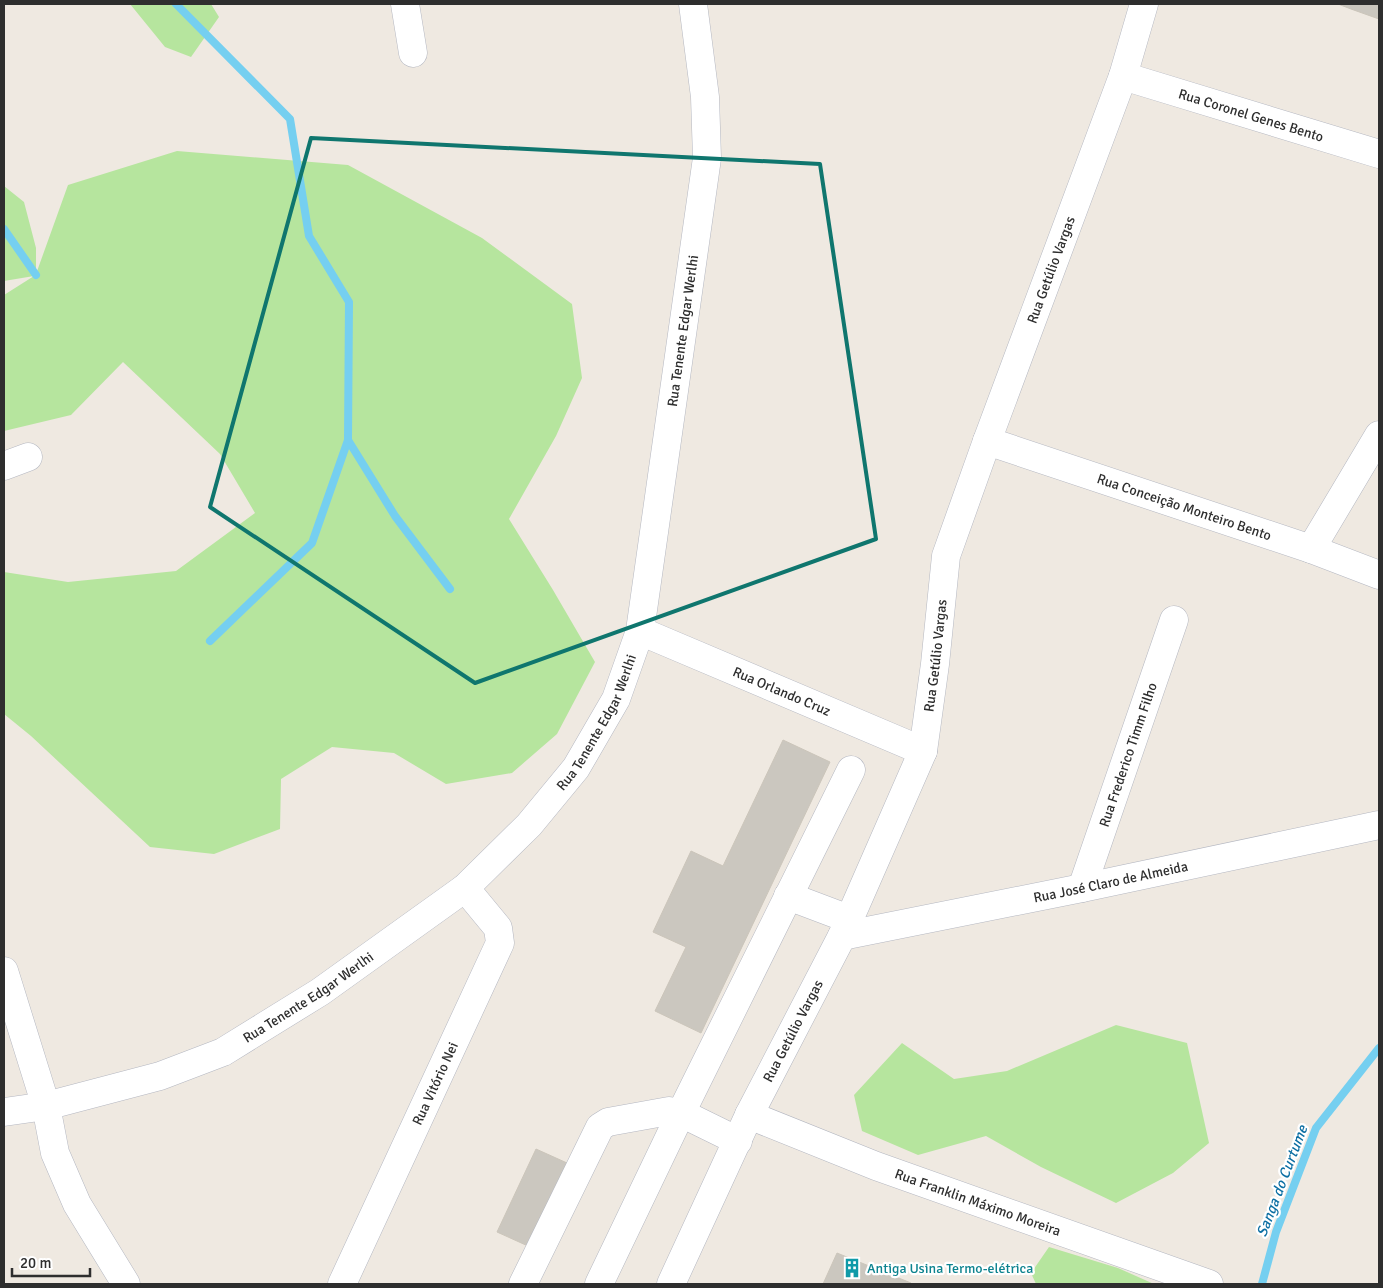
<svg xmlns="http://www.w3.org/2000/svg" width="1383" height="1288" font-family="Signika,sans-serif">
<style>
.green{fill:#b6e59e}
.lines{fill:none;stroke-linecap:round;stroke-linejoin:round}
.stream{stroke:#75cff0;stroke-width:8}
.building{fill:#cbc7bf;stroke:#cbc5ba}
.minor-casing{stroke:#b4b7c1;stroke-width:29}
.minor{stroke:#fff;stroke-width:28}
.marked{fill:none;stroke:#0f766e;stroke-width:4;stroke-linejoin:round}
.labels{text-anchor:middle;stroke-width:4.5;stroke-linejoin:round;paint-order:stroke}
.street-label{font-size:14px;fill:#2e2e2e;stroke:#fff}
.culture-label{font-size:14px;fill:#0d838f;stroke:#fff;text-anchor:start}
.water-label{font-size:15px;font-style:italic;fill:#0d6fa3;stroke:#fff}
</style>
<rect width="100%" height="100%" fill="#efe9e1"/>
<path class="green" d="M130,4h81l8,13 -28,40 -26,-10z
M177,151l171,14 134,73 90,66 10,74 -26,58 -47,83 44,71 42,72 -38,72 -45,39 -66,11 -52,-31 -62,-6 -51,32 -1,50 -66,25 -64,-7 -119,-111 -27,-22v-142l64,10 108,-11 79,-58 -35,-59 -97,-92 -52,53 -67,16v-136l30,-19 -30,5v-95l20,16 12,46v26l32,-89z
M1116,1025l71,18 22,100 -36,30 -57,30 -75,-36 -55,-31 -68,19 -56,-24 -8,-36 48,-52 52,36 53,-8z
M1049,1247l69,21 36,16h-118l-5,-11z"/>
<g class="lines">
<path class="stream" d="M176,4l114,115 19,117 40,66 -1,138 -36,103 -102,98
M4,229l32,46
M348,440l47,76 55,73
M1262,1284l14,-52 40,-104 63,-80"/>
</g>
<path class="building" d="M1338,4h41v15l-28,-10z
M783,740l47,22 -129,271 -46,-22 31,-64 -33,-15 38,-81 32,15z
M536,1149l31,14 -39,83 -31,-14z
M837,1253l74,30 -1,1h-87z"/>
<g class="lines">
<defs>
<g id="minor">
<path d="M405,4l8,49"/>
<path id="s1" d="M1123,76l256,78"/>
<path id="s2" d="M987,441l324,108 68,26"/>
<path d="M4,466l24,-9"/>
<path d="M1311,549l68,-114"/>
<path id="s3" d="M640,631l283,120"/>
<path id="s4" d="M1082,888l92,-268"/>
<path d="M788,896l61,23"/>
<path id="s5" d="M842,936l240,-48 297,-63"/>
<path d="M4,971l42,135 9,47 22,51 49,80"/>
<path id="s6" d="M4,1112l42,-6 114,-30 63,-24 97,-60 145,-104 64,-63 47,-57 40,-69 24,-68 67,-473 -2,-61 -12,-93"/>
<path id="s7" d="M749,1115l127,51 333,118"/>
<path id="s8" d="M342,1284l158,-341 -2,-15 -33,-40"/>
<path d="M523,1284l77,-157 8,-5 61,-11 12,2 57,28"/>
<path d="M599,1284l82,-171 170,-343"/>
<path id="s9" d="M671,1284l78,-169 93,-179 81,-185 12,-87 11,-108 41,-115 136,-365 21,-72"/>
</g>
</defs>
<use href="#minor" class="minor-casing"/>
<use href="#minor" class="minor"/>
</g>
<path class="marked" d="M311,138l509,26 56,375 -401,144 -265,-176z"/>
<defs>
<symbol id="building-bare" viewBox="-9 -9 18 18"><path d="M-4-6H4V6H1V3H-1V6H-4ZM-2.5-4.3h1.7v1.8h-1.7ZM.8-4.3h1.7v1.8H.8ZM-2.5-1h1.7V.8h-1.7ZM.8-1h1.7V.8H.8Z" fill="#0f9aa8" stroke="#fff" stroke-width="2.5" paint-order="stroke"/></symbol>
</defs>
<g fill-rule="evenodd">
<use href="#building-bare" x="838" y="1254" width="28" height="28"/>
</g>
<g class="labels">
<g class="street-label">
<text dy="5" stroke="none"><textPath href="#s1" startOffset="134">Rua Coronel Genes Bento</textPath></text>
<text dy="5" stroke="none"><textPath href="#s9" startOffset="1091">Rua Getúlio Vargas</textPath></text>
<text dy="5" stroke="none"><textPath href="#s6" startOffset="1139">Rua Tenente Edgar Werlhi</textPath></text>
<text dy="5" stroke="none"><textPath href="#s2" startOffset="208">Rua Conceição Monteiro Bento</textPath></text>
<text dy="5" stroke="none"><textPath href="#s9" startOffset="686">Rua Getúlio Vargas</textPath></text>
<text dy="5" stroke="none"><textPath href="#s3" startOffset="154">Rua Orlando Cruz</textPath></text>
<text dy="5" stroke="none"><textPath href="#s6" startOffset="734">Rua Tenente Edgar Werlhi</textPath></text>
<text dy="5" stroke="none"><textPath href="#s4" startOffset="141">Rua Frederico Timm Filho</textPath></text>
<text dy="5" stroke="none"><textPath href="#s5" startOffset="274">Rua José Claro de Almeida</textPath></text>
<text dy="5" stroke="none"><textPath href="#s6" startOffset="329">Rua Tenente Edgar Werlhi</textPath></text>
<text dy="5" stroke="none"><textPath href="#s9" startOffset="281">Rua Getúlio Vargas</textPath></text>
<text dy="5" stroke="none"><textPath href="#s8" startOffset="221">Rua Vitório Nei</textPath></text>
<text dy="5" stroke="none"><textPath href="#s7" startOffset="245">Rua Franklin Máximo Moreira</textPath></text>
</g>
<g class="culture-label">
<text x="867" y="1273">Antiga Usina Termo-elétrica</text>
</g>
<g class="water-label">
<text transform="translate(1282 1181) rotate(-69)" y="5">Sanga do Curtume</text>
</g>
</g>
<rect width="1383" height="1288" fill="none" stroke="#2e2e2e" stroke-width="10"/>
<path d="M12 1268v8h78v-8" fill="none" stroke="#2e2e2e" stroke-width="2.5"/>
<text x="20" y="1268" font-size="15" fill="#2e2e2e" stroke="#ffffff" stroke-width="4" paint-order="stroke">20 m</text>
</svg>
